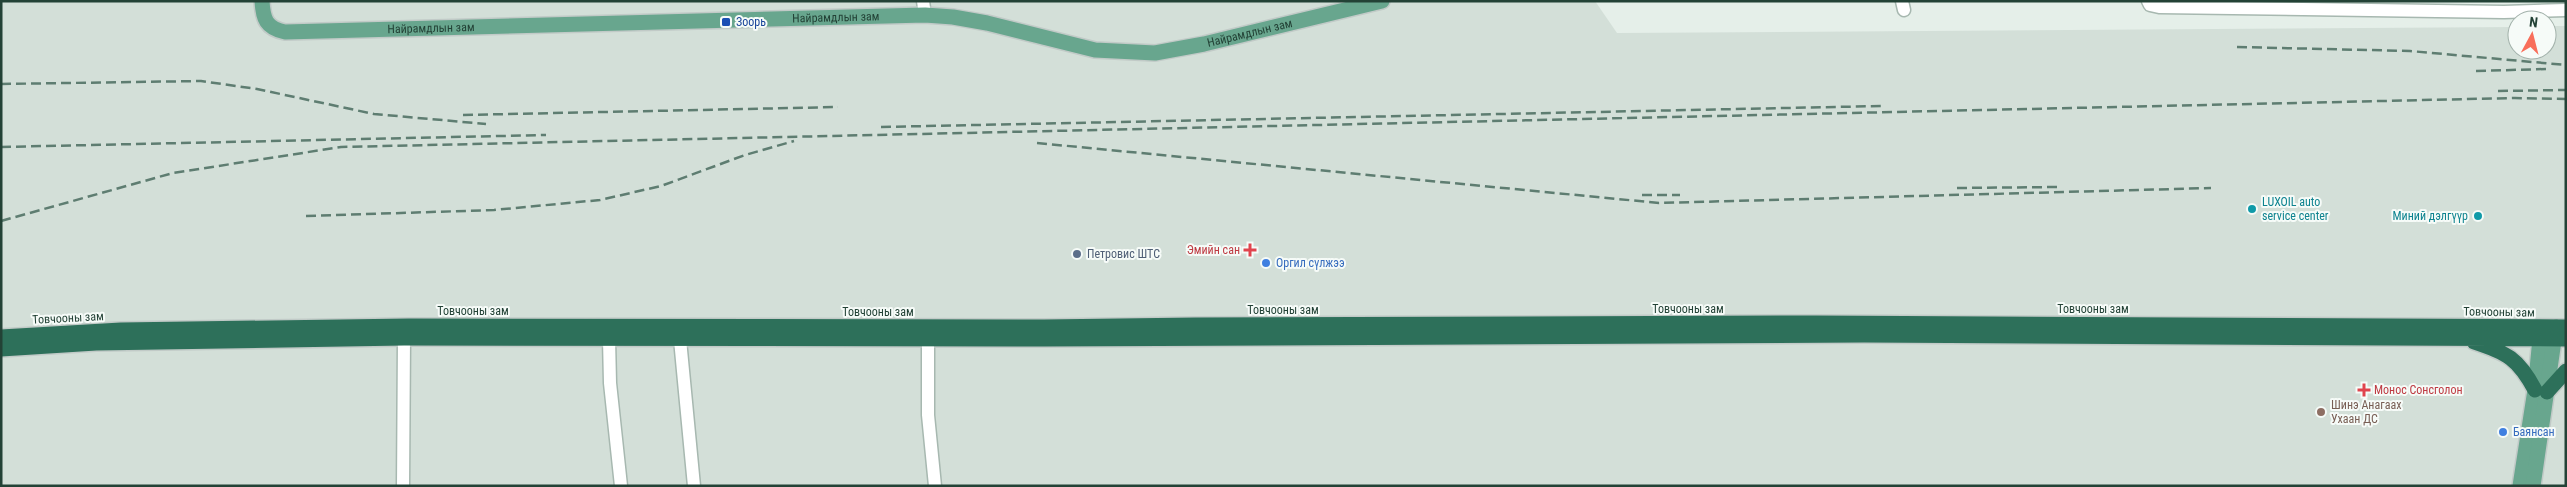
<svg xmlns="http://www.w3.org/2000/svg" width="2567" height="487" font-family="'Roboto Condensed',sans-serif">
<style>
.built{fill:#d3dfd8}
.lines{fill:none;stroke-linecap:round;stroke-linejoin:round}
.minor-casing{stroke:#a7b8b0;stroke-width:15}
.major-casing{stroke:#c1cac7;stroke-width:18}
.highway-casing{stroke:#c1cac7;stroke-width:18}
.minor{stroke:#fff;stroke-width:12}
.major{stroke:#68a68e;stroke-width:15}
.highway{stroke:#2d705a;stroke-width:15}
.rail{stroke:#5e7d71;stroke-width:2.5;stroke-dasharray:10 5;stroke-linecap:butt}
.transit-dot{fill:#1a4fb4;stroke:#f6fbf8;stroke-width:2}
.culture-dot{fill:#0f9aa8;stroke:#f6fbf8;stroke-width:2}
.health-dot{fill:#e0444e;stroke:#f6fbf8;stroke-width:2}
.service-dot{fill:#5c6f8a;stroke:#f6fbf8;stroke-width:2}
.shop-dot{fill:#3f7fe0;stroke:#f6fbf8;stroke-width:2}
.education-dot{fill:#8d6e63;stroke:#f6fbf8;stroke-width:2}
.labels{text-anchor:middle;stroke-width:4;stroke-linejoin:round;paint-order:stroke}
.street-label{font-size:12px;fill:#234236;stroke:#f6fbf8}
.transit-label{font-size:12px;fill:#164399;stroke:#f6fbf8;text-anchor:start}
.culture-label{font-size:12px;fill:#0d838f;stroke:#f6fbf8;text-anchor:start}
.health-label{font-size:12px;fill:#be3a42;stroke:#f6fbf8;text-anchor:end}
.service-label{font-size:12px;fill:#4e5e75;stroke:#f6fbf8;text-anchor:start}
.shop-label{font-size:12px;fill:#366cbe;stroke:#f6fbf8;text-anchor:start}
.education-label{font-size:12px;fill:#785e54;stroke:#f6fbf8;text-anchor:start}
</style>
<rect width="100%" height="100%" fill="#e5efe9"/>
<path class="built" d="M1,1h1594l22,32 900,-6v23h30v-24h19v460h-2565z"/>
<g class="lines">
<defs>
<path id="minor" d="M923,1l2,14
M1902,1l2,9
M2148,1l2,4 9,2 345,5 62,-2
M679,329l15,157
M609,339l1,44 11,103
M928,339v76l7,71
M403,486l1,-148"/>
<g id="major">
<path id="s1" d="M262,1c1,18 4,27 23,31l640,-17 28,2 34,6 108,27 60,3 49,-9 178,-43"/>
<path d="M2520,486l15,-96 6,-62"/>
<path d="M2533,486l23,-159"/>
</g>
<path id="highway" d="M1,337l120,-7 288,-4 635,1 151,-2 621,-2 750,4
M2474,342c33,11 44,16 61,48
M1,349l95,-6 308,-5 640,1 820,-4 702,4
M2547,392l19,-21"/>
</defs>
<use href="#minor" class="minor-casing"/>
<use href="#major" class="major-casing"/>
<use href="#highway" class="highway-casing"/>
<use href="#minor" class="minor"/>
<use href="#major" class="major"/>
<use href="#highway" class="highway"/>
<path class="rail" d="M2237,47l173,4 156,14
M2476,71l70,-2
M1,84l200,-3 56,8 117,25 112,10
M2498,91l68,-1
M463,115l375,-8
M881,127l1000,-21
M1037,143l622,60 552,-15
M1,147l545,-12
M1957,188l100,-1
M1642,195h38
M306,216l188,-6 106,-10 61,-14 84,-31 49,-14
M1,221l172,-48 168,-26 2174,-49 51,1"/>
</g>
<rect class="transit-dot" x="721" y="17" width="10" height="10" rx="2.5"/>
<g class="culture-dot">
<circle cx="2252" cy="209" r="5"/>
<circle cx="2478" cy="216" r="5"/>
</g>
<g class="health-dot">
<path d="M1247.5 242.5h5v5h5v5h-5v5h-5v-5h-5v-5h5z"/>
<path d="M2361.5 382.5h5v5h5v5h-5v5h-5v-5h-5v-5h5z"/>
</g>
<circle class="service-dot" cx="1077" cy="254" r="5"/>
<g class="shop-dot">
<circle cx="1266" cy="263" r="5"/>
<circle cx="2503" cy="432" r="5"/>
</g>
<circle class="education-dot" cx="2321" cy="412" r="5"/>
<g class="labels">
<g class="street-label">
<text dy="4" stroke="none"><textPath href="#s1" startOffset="594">Найрамдлын зам</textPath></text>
<text dy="4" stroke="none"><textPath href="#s1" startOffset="189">Найрамдлын зам</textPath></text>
<text dy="4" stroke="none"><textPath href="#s1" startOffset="1014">Найрамдлын зам</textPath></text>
<text x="1688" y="313">Товчооны зам</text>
<text x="2093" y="313">Товчооны зам</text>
<text x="1283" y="314">Товчооны зам</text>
<text x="473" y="315">Товчооны зам</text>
<text x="878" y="316">Товчооны зам</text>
<text transform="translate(2499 312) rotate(1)" y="4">Товчооны зам</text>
<text transform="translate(68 318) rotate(-3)" y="4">Товчооны зам</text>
</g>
<g class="transit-label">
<text x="736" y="26">Зоорь</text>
</g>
<g class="culture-label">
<text x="2262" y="206">LUXOIL auto<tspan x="2262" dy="14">service center</tspan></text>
<text x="2468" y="220" text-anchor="end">Миний дэлгүүр</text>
</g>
<g class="health-label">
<text x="1240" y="254">Эмийн сан</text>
<text x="2374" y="394" text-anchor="start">Монос Сонсголон</text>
</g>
<g class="service-label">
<text x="1087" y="258">Петровис ШТС</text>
</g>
<g class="shop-label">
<text x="1276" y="267">Оргил сүлжээ</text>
<text x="2513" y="436">Баянсан</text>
</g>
<g class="education-label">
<text x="2331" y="409">Шинэ Анагаах<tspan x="2331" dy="14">Ухаан ДС</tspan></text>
</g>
</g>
<rect width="2567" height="487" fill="none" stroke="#234236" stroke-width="5"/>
<g transform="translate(2532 35) rotate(7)"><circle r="24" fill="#f6fbf8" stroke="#a2b1aa"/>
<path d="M0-4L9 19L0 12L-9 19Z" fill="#f86e5a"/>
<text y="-8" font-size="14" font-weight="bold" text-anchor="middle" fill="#234236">N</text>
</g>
</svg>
